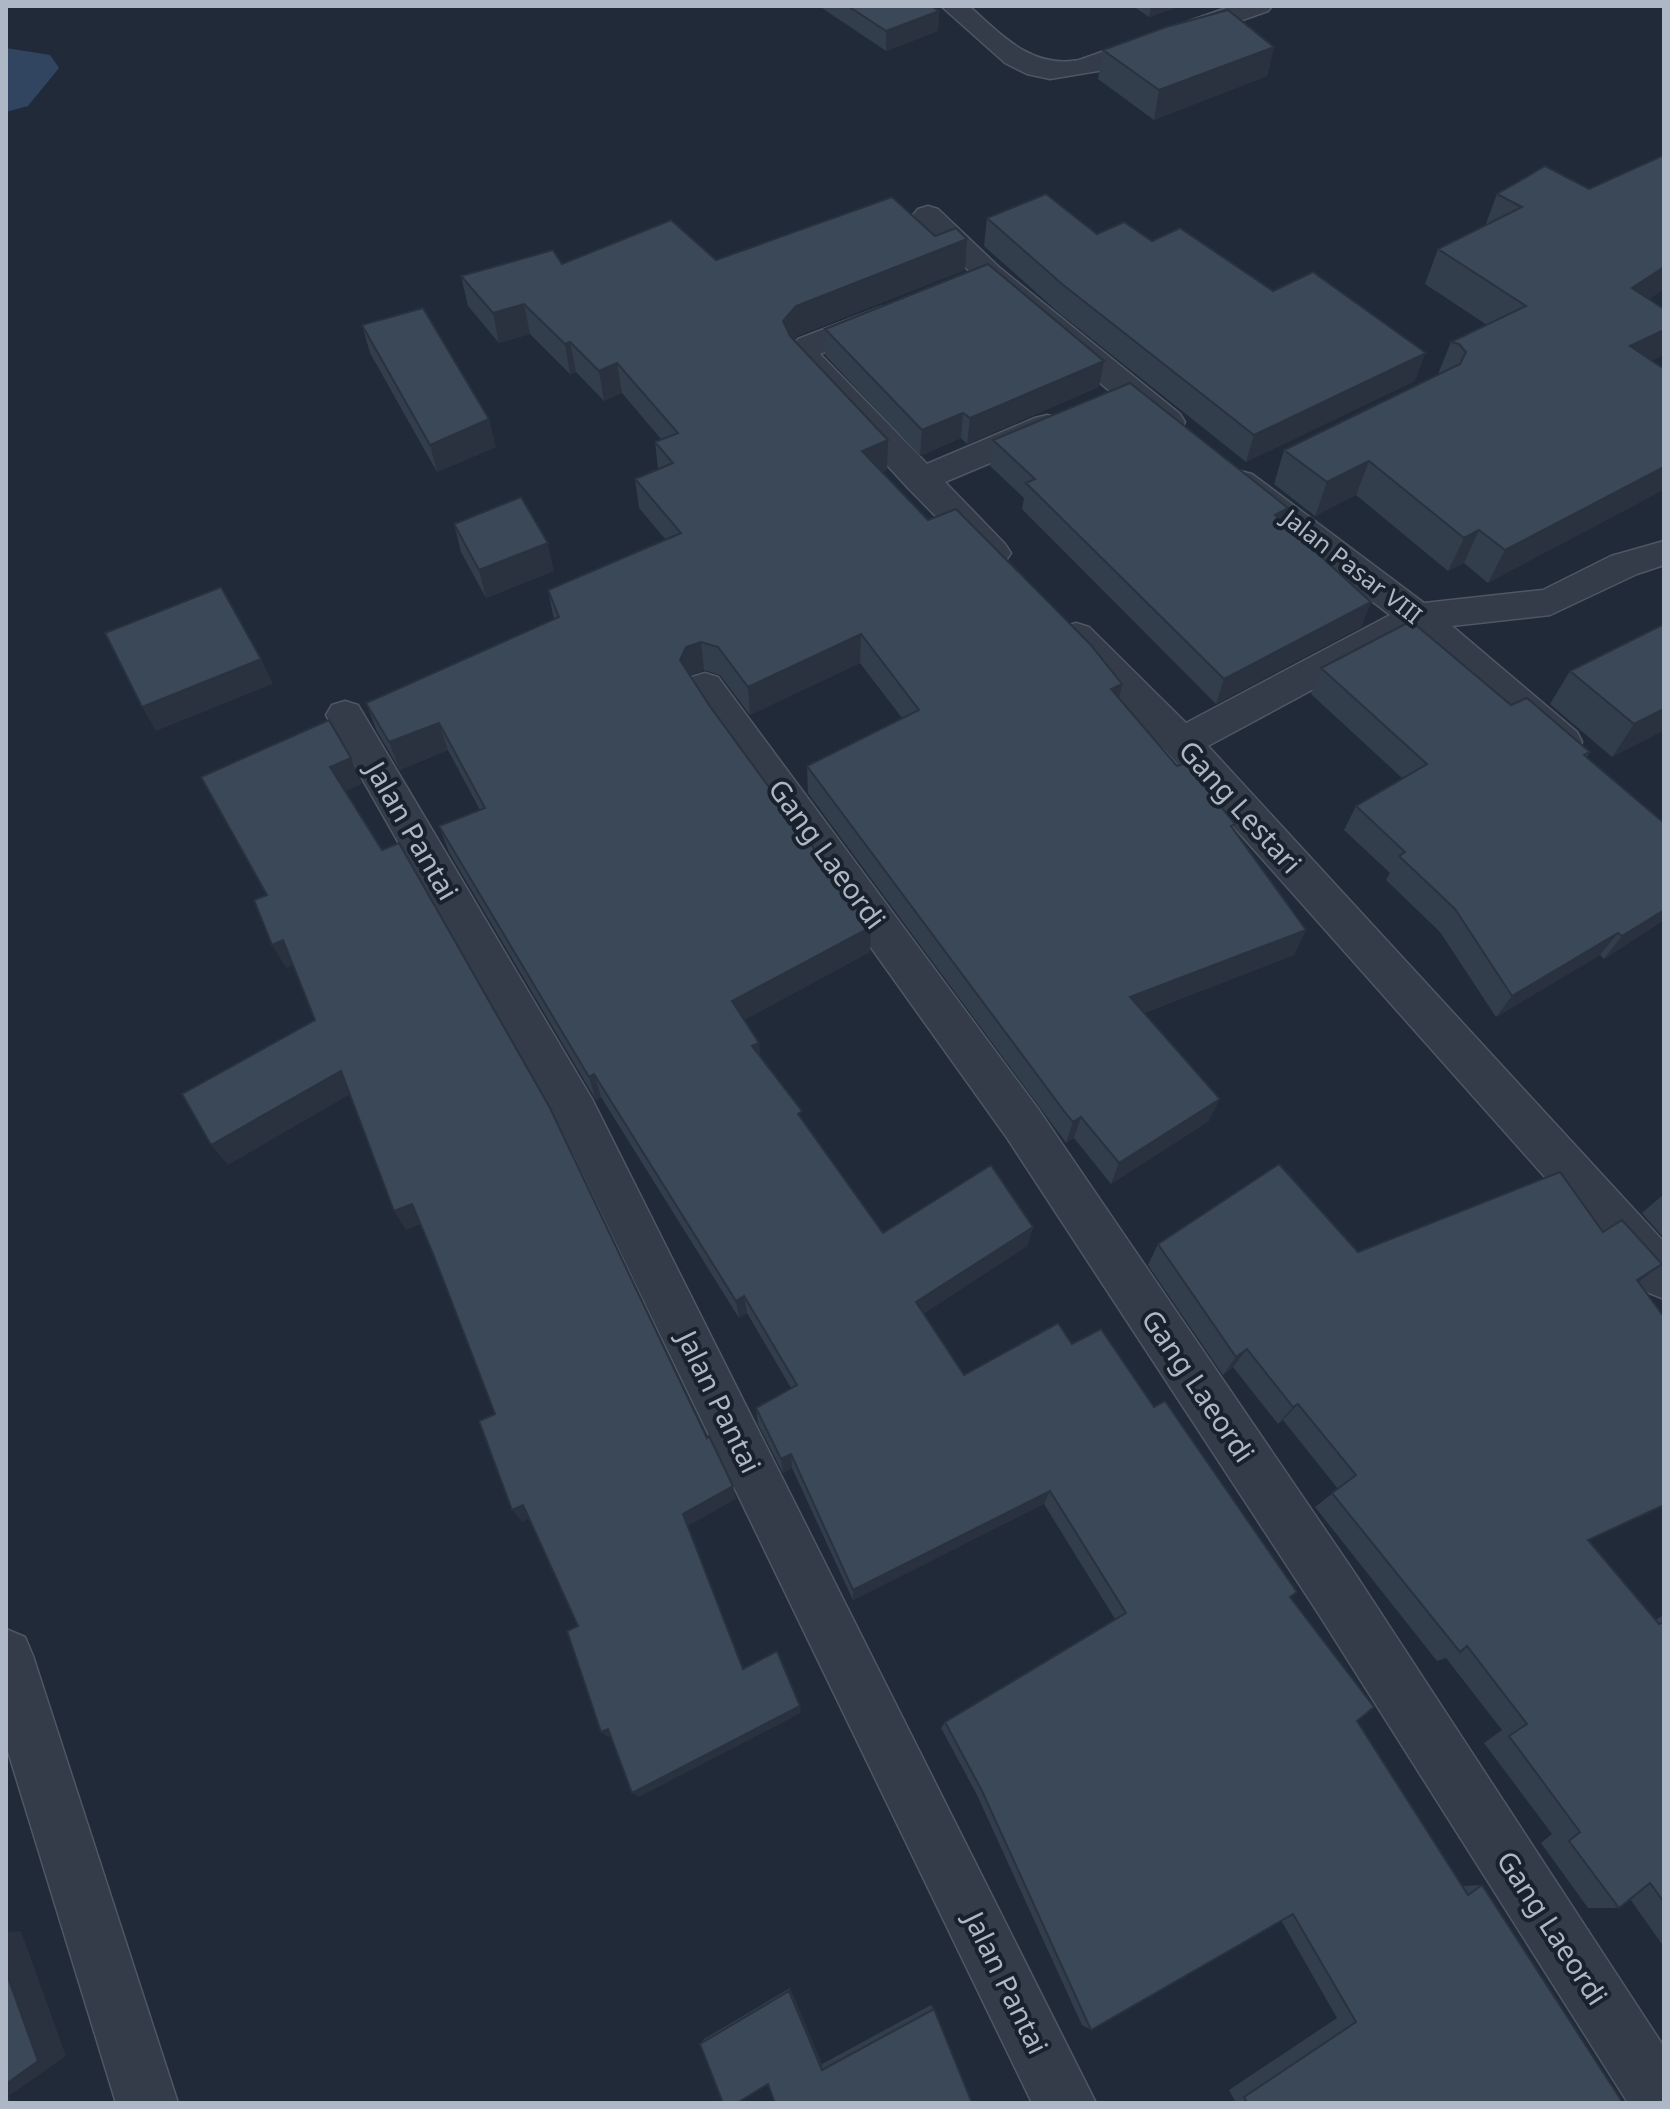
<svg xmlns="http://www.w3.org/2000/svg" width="1670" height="2109" font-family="'Noto Sans',sans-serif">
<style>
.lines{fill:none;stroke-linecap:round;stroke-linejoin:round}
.river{fill:#324560;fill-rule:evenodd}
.minor-casing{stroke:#4e5763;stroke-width:3}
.minor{fill:#333c48;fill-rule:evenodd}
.wall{fill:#333e4c}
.shaded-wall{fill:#29323e}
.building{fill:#3b4858;stroke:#29323e;stroke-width:2}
.labels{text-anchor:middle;stroke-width:8;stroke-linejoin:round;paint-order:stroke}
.far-street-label{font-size:24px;fill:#adb7c5;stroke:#19212d}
.street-label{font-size:28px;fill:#adb7c5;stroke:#19212d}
</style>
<rect width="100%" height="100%" fill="#202a38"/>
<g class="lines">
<path class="river" d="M6,48l44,7 9,13 -31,38 -22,6z"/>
<defs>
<path id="minor" d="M941,6h28c33,29 62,63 110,54l153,-54h40l-4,5 -170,60 -48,8 -23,-5 -22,-11z
M928,206l10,3 62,59 180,146 5,8 -5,8 -12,3 -12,-3 -178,-150 -65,-65 5,-6z
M881,307l11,3 5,7 -5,7 -72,30 107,110 108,-46 12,-3 12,3 5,8 -5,8 -114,48 60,62 6,9 -6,9 -12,3 -12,-3 -73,-74 -119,-130 -2,-6 11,-13z
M1240,471l12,3 172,129 119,-13 68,-34 53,-15v24l-27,9 -87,41 -98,11 125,106 5,10 -5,10 -14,5 -14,-5 -135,-117 -206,111 456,496v57l-17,-7 -479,-539 -105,-108 -5,-9 5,-9 13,-4 13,4 97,96 204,-108 -162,-125 -5,-8 5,-8z
M705,673l13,4 321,433 317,465 308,472v56h-36l-310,-490 -311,-475 -315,-441 -6,-10 6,-10z
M345,701l13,4 234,394 504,1004h-64l-472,-976 -234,-412 6,-10z
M6,1629l19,8 8,19 145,447h-62l-110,-358z"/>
</defs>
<use href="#minor" class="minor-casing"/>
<use href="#minor" class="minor"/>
</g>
<path class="wall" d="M819,6h112l8,5 -1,20 -52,20z
M1133,6h48l-32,11z
M1274,47l-7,29 -113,44 -56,-41 5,-29z
M1497,194l167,95 -15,10 3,62 -164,222 -24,-20 -16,8 -92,-76 -41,21 -41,-32 10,-34 154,-76 13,-32 36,-17 -62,-41 13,-35 47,-23z
M987,218l165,23 121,50 142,90 -169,81 -188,-150 -74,-66z
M716,260l249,10 -168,66 -3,4 94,100 -1,30 -5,2 46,48 194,164 -3,14 58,68 56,62 73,102 -12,25 -150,58 65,108 -98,63 -37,-46 -8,5 -5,-7 -253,-343 -1,-27 95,-48 -42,-55 -110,52 -30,-40 -16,-5 -14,5 19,30 162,222 -1,25 -126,68 15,23 1,14 42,63 81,113 150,-6 -6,19 -104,68 41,61 108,-31 82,63 136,190 67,124 105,165 20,-1 141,218h-387l-7,-13 108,-72 -56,-98 -190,110 -9,-5 -105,-230 -36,-67 4,-6 170,-103 -71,-115 -191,96 -61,-132 -9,5 -25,-49 -2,-16 35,-20 -44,-75 -8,5 -138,-221 -5,3 -147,-248 -10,-26 41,-16 -32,-60 -48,20 -23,-39 -11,-28 188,-83 -6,-30 118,-50 -27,-32 -4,-29 23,-10 -3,-27 6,-3 -39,-46 -18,8 -28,-29 -6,2 -40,-40 -31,9 -31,-37 -7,-30 101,-12z
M362,325l134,122 -59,25 -67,-119z
M825,329l279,32 -5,26 -132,57 -6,-6 -41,18 -95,-101z
M993,440l295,68 -4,15 87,79 -10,25 -145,77 -194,-195 2,-11 -34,-32z
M454,524l100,47 -68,27 -25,-46z
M1664,624v106l-52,27 -62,-53 20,-33z
M1321,668l190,37 79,47 -3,5 77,163 -60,39 -4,-4 -104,62 -56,-85 -54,-52 4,-7 -46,-43 12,-24 46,-28 -91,-84z
M1664,1194v44l-22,-25z
M1158,1244l200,8 281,30 -51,258 67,80 9,-5v332l-34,-48 -11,9h-31l-47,-65 11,-9 -68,-91 18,-13 -56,-72 -9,3 -122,-154 23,-18 -55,-69 -5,4 -45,-57 -10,8 -75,-110z
M790,1988l32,76 109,-59 3,4 38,94 -204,-19 -68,-40 4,-5z"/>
<path class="shaded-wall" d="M1151,6h30l-32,11z
M939,11l-1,20 -52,20v-20z
M1274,47l-7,29 -113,44 5,-30z
M967,239l-2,31 -168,66 -13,16 -1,-31 13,-15z
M1664,267v22l-49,33 17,-34z
M524,304l6,30 -31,9 -6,-30z
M1664,330v25l-51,25 17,-34z
M570,342l6,30 -6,2 -5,-30z
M1426,353l-11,28 -169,81 8,-27z
M1104,361l-5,26 -132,57 3,-26z
M617,363l5,30 -18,8 -5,-30z
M963,413l-2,25 -41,18 2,-26z
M489,419l7,28 -59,25 -7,-27z
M888,440l-1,30 -25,11v-30z
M1369,461l-13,34 -41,21 12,-34z
M1664,467v23l-176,93 17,-33z
M1288,508l-8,26 -5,-19z
M1479,530l-15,33 -16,8 16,-33z
M548,543l6,28 -68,27 -7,-28z
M1371,602l-10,25 -145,77 8,-25z
M861,634l-1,29 -110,52 -2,-28z
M701,642l3,28 -15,5 -9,-15 6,-13z
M261,659l12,25 -117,47 -14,-24z
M1122,684l-6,28 -5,-23z
M1664,709v21l-52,27 22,-33z
M439,723l9,27 -48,20 -11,-28z
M351,758l11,26 -21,9 -11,-26z
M1664,910v10l-60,39 18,-23z
M871,927l-1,25 -135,73 -3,-24z
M1306,930l-12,25 -172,66 8,-24z
M1618,933l-18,22 -104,62 16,-21z
M283,940l13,24 -10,4 -14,-23z
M759,1043l2,23 -9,-20z
M341,1071l13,21 -126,73 -17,-20z
M594,1074l7,23 -5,3 -7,-23z
M1220,1099l-11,22 -98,63 8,-21z
M1081,1117l-7,21 -8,5 7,-21z
M412,1204l12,19 -18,7 -12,-19z
M1033,1227l-6,19 -113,74 2,-18z
M1662,1264l-26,20 1,-4z
M744,1296l3,17 -8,5 -3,-17z
M1247,1349l-14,18 -10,8 13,-18z
M1298,1404l-15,16 -5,4 15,-17z
M791,1454l1,14 -9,5 -2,-14z
M733,1486l3,13 -48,27 -5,-12z
M1050,1491l-6,13 -191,96v-10z
M523,1505l9,12 -10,5 -10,-12z
M800,1706l1,7 -162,84 -7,-4z
M608,1729l7,5 -7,3 -7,-5z
M21,1931l45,125 -57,40 2,7h-5v-171z
M790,1988l32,76v6l-33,-79z"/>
<path class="building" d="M848,6h83l8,5 -53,20z
M1228,10l46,37 -115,43 -56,-40 63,-23z
M1664,155v112l-32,21 32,21v21l-34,16 34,23v98l-159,83 -26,-20 -15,8 -95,-77 -42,21 -43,-32 176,-86 6,-12 -7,-8 -8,-2 75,-36 -88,-57 84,-42 -25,-13 48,-28 44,23z
M1046,194l51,40 27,-12 28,19 28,-13 93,63 40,-19 113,81 -172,82 -192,-151 -75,-66z
M892,197l43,39 21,-8 11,11 -171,67 -13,15 7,15 98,104 -26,11 66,69 28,-11 134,135 32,40 -11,5 66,77 9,-3 49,61 -4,2 75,104 -176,67 90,102 -101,64 -38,-46 -8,5 -6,-7 -260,-349 112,-56 -58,-76 -113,53 -30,-40 -17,-5 -15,5 -6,13 29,45 162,222 -139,74 27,42 -7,3 50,65 -4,3 85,119 108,-68 42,62 -117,75 48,73 94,-52 14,21 29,-15 53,78 11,-6 132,191 -7,5 84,110 -17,14 111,174 14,-10 141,218h-376l-3,-6 112,-75 -63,-108 -202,116 -109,-239 -37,-69 181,-109 -76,-122 -197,99 -62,-136 -10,5 -25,-51 41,-23 -53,-89 -8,5 -142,-227 -5,3 -150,-251 46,-18 -46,-85 -50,19 -23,-39 193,-86 -11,-27 133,-57 -46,-54 38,-16 -18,-21 23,-9 -61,-70 -18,8 -29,-29 -5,2 -41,-40 -31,9 -32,-37 92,-26 9,14 109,-44 45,40z
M988,264l116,97 -134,57 -7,-5 -41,17 -97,-101z
M423,308l66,111 -59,26 -68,-120z
M1130,383l158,125 -13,7 96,87 -147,77 -198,-196 9,-4 -42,-39z
M521,497l27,46 -69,27 -25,-46z
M221,587l40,72 -119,48 -37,-74z
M1411,621l100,84 16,-7 63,54 -6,3 80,68v87l-42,26 -4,-3 -106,63 -57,-87 -56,-53 6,-4 -49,-46 71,-42 -106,-96z
M1664,624v85l-30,15 -64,-53z
M329,720l22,38 -21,9 52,83 17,-7 151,265 157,330 2,-2 24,50 -50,28 60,155 34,-18 23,55 -168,87 -24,-64 -7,3 -34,-101 11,-5 -55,-121 -11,5 -33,-89 16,-7 -61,-158 -22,-52 -18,7 -53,-140 -130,74 -29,-51 133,-74 -32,-80 -11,5 -18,-45 13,-5 -66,-118z
M1279,1164l79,88 202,-80 43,60 19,-12 40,44 -25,16 27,37v188l-76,35 71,84 5,-2v280l-14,-19 -31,25 -50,-67 11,-9 -71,-96 18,-12 -60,-78 -7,6 -128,-159 24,-18 -58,-71 -5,3 -46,-58 -11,8 -78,-113z
M6,1972l32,89 -32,23z
M789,1991l33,79 112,-61 38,94h-197l-7,-19 -31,19h-14l-23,-59z"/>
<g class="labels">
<g class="far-street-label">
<text transform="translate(1352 567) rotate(38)" y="8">Jalan Pasar VIII</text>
</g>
<g class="street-label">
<text transform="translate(1240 807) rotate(48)" y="10">Gang Lestari</text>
<text transform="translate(412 831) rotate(60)" y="10">Jalan Pantai</text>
<text transform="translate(827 854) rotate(54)" y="10">Gang Laeordi</text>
<text transform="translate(1198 1386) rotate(56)" y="10">Gang Laeordi</text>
<text transform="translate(719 1402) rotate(64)" y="10">Jalan Pantai</text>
<text transform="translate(1552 1928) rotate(57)" y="10">Gang Laeordi</text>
<text transform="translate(1006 1983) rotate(64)" y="10">Jalan Pantai</text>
</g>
</g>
<rect width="1670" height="2109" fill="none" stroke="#adb7c5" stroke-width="16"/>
</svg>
